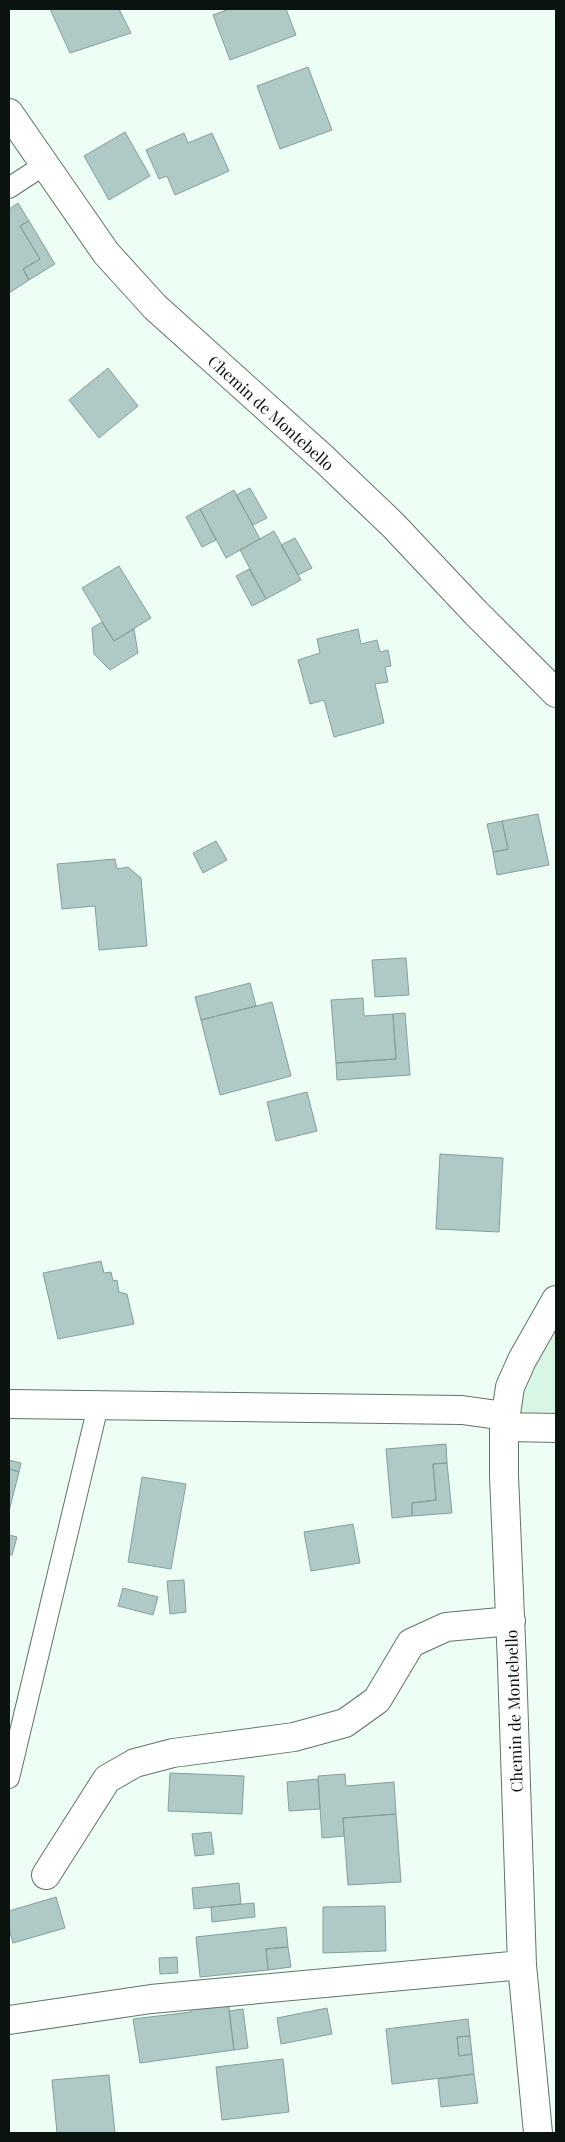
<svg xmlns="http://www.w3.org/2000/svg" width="565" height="2142" font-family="'Playfair Display',serif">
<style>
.built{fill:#d7f6e4}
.building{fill:#afcac6;stroke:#849f9b}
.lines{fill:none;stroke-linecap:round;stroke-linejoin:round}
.lane-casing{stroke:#607468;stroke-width:22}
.street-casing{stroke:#607468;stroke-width:30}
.lane{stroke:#fff;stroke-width:20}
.street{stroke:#fff;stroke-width:28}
.labels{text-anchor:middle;stroke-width:4;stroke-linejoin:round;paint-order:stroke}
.street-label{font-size:16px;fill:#0b130f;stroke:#fff}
</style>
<rect width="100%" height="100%" fill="#edfff4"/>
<path class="built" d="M556,1300v136l-52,-9z"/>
<path class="building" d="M50,9h69l12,24 -61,20z
M229,9h57l10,26 -66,25 -17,-45z
M308,67l24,63 -52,19 -23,-63z
M125,132l25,44 -41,24 -25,-44z
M184,133l4,10 24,-10 17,38 -54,24 -8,-19 -8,3 -13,-29z
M18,203l11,18 -9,5 20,33 -17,10 6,11 -20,13v-84z
M29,221l26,43 -26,16 -6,-11 17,-10 -20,-33z
M108,368l30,38 -39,32 -30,-38z
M250,488l17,30 -14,7 -17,-30z
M234,490l26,49 -34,19 -26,-49z
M200,509l16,31 -14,7 -16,-30z
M274,531l27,49 -35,19 -26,-49z
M295,538l17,30 -14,7 -17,-30z
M119,566l32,52 -37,23 -32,-53z
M249,569l17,30 -14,7 -16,-30z
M102,622l12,19 20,-12 4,24 -28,17 -16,-16 -2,-26z
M358,629l3,15 16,-4 3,12 8,-2 3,16 -6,1 3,15 -13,2 9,39 -50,14 -10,-37 -14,4 -12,-44 22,-7 -3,-14z
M538,814l11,51 -52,10 -4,-23 15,-3 -6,-28z
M502,821l6,28 -15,3 -6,-28z
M216,841l11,19 -24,13 -10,-20z
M115,859l2,10 11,-2 13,11 6,68 -48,4 -4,-44 -33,3 -5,-45z
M406,958l3,37 -34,2 -3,-37z
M250,983l6,23 -55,14 -6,-23z
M363,998l1,18 29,-2 3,45 -60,4 -5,-63z
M272,1002l19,74 -71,19 -19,-75z
M405,1013l5,62 -73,5 -1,-17 60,-4 -3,-45z
M307,1092l10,39 -41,10 -9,-39z
M440,1154l63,4 -4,74 -63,-3z
M101,1261l3,12 7,-1 2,9 4,-1 2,12 8,2 7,30 -76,15 -15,-66z
M446,1444l1,19 -14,1 3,36 -24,3v13l-20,2 -6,-69z
M9,1460l12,3 -2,9 -10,-3z
M447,1463l5,50 -40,3v-13l24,-3 -3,-36z
M9,1469l10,3 -10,39z
M142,1477l44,7 -15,85 -43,-7z
M353,1524l7,39 -49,8 -7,-39z
M9,1535l8,2 -5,18h-3z
M184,1580l2,32 -16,2 -3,-33z
M123,1588l35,9 -5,18 -35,-9z
M170,1773l74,3 -2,38 -74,-3z
M345,1774l1,12 48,-4 2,32 -53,4 1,18 -22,2 -4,-62z
M318,1779l2,30 -31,2 -2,-29z
M396,1814l5,68 -53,3 -5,-67z
M211,1832l3,22 -19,2 -3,-22z
M239,1883l2,21 -47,5 -2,-21z
M56,1897l9,31 -52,15 -4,-14v-18z
M254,1903l1,14 -43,5 -1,-15z
M385,1906l1,45 -63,2v-46z
M286,1927l2,20 -22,2 2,21 -68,7 -4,-40z
M288,1947l3,20 -23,3 -2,-21z
M177,1957l1,16 -18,1 -1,-16z
M228,2000l6,50 -94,13 -7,-44 58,-7 -2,-7z
M327,2008l5,26 -51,10 -4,-26z
M243,2009l5,39 -14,2 -5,-39z
M468,2019l2,17 -13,1 2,19 13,-2 2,20 -82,10 -6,-55z
M470,2036l2,18 -13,2 -2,-19z
M283,2059l6,53 -67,8 -6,-53z
M474,2074l4,29 -37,4 -3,-28z
M109,2075l6,58h-58l-5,-53z"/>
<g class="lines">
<defs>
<path id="lane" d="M9,188l35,-23
M9,1778l89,-372"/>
<path id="street" d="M9,113l97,140 49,54 170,153 68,65 83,88 80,80
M9,1404l453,6 43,6
M504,1427l52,1
M46,1875l61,-96 28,-16 38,-10 121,-16 51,-14 32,-23 34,-57 35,-16 65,-6
M9,2020l142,-21 371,-34
M538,2133l-16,-168 -10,-301 -8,-188v-49l6,-40 12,-27 34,-60"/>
</defs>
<use href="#lane" class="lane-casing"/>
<use href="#street" class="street-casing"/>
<use href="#lane" class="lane"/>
<use href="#street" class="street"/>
</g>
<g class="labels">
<g class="street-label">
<text transform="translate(271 413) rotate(42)" y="6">Chemin de Montebello</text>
<text transform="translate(514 1711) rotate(-92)" y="6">Chemin de Montebello</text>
</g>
</g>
<rect width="565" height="2142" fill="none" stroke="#0b130f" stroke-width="20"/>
</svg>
